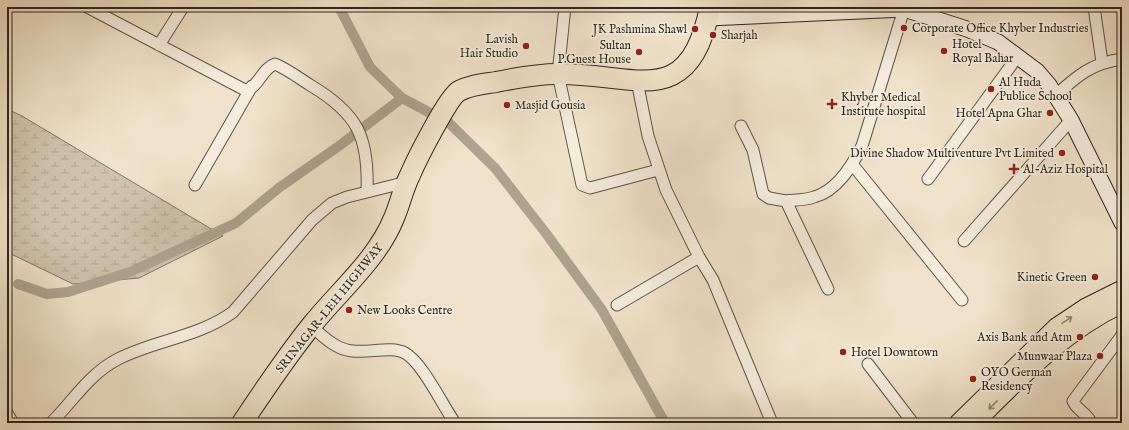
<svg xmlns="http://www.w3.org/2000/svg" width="1129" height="430" font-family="'IM FELL English',serif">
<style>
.wetland{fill:url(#wetland-marsh);stroke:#7e7464}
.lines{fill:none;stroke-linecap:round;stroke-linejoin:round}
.canal{stroke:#aea28e;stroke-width:10}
.street-casing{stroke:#5e5447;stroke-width:13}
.secondary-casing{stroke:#2d251b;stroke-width:17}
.primary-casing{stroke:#2d251b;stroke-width:19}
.highway-casing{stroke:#2d251b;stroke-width:22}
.street{stroke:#f5ecdd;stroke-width:11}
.secondary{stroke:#f5ecdd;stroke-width:15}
.primary{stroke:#f0e2ca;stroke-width:17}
.highway{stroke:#f0e2ca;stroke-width:20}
.oneway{stroke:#8e8472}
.poi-dot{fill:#8f2418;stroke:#f5ecdd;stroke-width:1.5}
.labels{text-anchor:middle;stroke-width:3.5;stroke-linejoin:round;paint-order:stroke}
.poi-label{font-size:12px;fill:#2d251b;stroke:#f5ecdd;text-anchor:start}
.street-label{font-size:12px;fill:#2d251b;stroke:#f5ecdd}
</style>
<defs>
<pattern id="wetland-marsh" width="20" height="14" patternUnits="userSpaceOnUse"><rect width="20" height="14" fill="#cfc2ac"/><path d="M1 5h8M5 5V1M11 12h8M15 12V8" fill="none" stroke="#b2a793"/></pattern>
</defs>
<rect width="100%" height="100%" fill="#f0e2ca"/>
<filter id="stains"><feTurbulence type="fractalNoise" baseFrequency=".005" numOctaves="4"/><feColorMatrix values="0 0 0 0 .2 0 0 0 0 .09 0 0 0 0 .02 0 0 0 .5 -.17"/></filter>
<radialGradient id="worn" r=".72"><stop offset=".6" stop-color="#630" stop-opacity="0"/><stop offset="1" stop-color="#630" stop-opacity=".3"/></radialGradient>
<path class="wetland" d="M7,109l15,7 201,120 -84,42 -66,6 -66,-32z"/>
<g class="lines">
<path class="canal" d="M339,7l31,60 32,31 47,25 46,45 50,64 57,78 63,113
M18,284l29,10 21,-2 62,-20 106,-49 44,-36 59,-41 63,-48"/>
<defs>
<path id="street" d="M87,7l158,83c13,-1 17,-22 30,-26 12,5 24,14 35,21 47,28 59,51 57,106
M565,7l-7,67 24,111 8,3 68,-18
M1094,7l8,55
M159,45l24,-38
M637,81l11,55 18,54 33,67 14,23 59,143
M1056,95c21,-19 36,-32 66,-36
M741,126l12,24 10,44 6,4 17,3 42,88
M852,164l110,136
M928,179l90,-123
M195,185l57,-99
M786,201c9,-1 20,-1 28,-4 23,-6 38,-31 48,-51l42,-137
M964,241l107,-121
M617,305l82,-48
M311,326c11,9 22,21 36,24 17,5 43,-5 58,3 17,9 38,53 50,70
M868,364l45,59
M7,413l6,10
M51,423c22,-22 38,-49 67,-64 37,-19 81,-22 115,-47l79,-92 20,-17 15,-6 60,-15
M1091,423c-3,-10 -14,-12 -18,-22l49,-66"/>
<path id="secondary" d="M708,18l196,-9 63,20 31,13 39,29 12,14 22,35 51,103"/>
<path id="primary" d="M958,423l98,-96 30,-20 36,-18
M975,423c45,-45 88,-91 147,-119"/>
<path id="highway" d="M242,423c22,-33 44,-66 69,-97 28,-35 66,-66 83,-108 6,-14 9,-29 16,-43 6,-14 38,-78 49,-84 11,-6 24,-7 37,-9 20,-4 41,-8 62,-8 77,-1 131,39 152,-67"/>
</defs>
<use href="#street" class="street-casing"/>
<use href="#secondary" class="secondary-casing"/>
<use href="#primary" class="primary-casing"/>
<use href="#highway" class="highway-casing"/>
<use href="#street" class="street"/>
<use href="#secondary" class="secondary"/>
<use href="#primary" class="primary"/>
<use href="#highway" class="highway"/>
</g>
<defs><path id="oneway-shaft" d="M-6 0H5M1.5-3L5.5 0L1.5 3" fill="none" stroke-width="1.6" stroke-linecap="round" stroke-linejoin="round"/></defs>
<g class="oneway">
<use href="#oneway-shaft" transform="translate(1067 320) rotate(-34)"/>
<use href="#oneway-shaft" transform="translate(993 405) rotate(135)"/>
</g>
<g class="poi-dot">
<circle cx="904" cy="28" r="4"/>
<circle cx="695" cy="29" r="4"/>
<circle cx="713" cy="35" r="4"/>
<circle cx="526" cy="46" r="4"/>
<circle cx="944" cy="51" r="4"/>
<circle cx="639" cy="52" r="4"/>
<circle cx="991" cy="89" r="4"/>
<path d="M830 98h4v4h4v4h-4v4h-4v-4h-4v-4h4z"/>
<circle cx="507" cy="105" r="4"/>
<circle cx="1050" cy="113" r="4"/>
<circle cx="1062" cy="153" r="4"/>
<path d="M1012 163h4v4h4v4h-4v4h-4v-4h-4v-4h4z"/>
<circle cx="1095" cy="277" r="4"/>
<circle cx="349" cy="310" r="4"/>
<circle cx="1080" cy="337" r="4"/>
<circle cx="843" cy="352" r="4"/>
<circle cx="1100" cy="356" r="4"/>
<circle cx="973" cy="379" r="4"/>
</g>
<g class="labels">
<g class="poi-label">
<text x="912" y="32">Corporate Office Khyber Industries</text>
<text x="687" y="33" text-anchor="end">JK Pashmina Shawl</text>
<text x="721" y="39">Sharjah</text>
<text x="518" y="43" text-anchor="end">Lavish<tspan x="518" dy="14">Hair Studio</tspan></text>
<text x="952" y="48">Hotel<tspan x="952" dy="14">Royal Bahar</tspan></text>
<text x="631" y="49" text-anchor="end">Sultan<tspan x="631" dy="14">P.Guest House</tspan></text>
<text x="999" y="86">Al Huda<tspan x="999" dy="14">Publice School</tspan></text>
<text x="841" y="101">Khyber Medical<tspan x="841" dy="14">Institute hospital</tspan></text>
<text x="515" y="109">Masjid Gousia</text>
<text x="1042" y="117" text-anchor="end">Hotel Apna Ghar</text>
<text x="1054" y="157" text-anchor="end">Divine Shadow Multiventure Pvt Limited</text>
<text x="1023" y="173">Al-Aziz Hospital</text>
<text x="1087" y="281" text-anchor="end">Kinetic Green</text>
<text x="357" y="314">New Looks Centre</text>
<text x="1072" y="341" text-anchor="end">Axis Bank and Atm</text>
<text x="851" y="356">Hotel Downtown</text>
<text x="1092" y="360" text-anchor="end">Munwaar Plaza</text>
<text x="981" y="376">OYO German<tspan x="981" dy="14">Residency</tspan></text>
</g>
<g class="street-label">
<text transform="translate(329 308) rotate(-51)" y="4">SRINAGAR-LEH HIGHWAY</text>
</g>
</g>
<rect width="1129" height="430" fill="none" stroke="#f0e2ca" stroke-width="24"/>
<rect x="8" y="8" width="1113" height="414" fill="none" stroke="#2d251b" stroke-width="2"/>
<rect x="12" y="12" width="1105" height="406" fill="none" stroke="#2d251b"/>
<rect width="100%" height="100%" filter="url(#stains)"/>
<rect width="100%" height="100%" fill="url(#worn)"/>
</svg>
